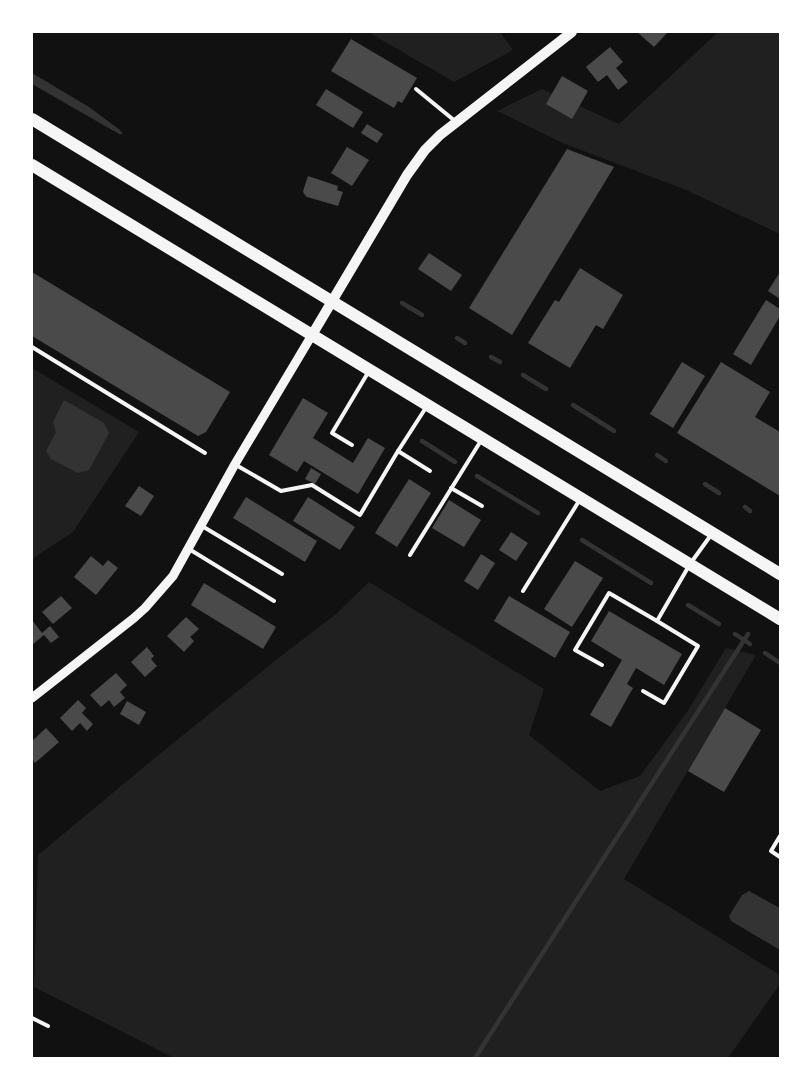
<svg xmlns="http://www.w3.org/2000/svg" width="812" height="1090" font-family="Roboto,sans-serif">
<rect width="100%" height="100%" fill="#111"/>
<!-- green -->
<g fill="#202020">
<polygon points="368,32 500,32 513,50 454,82"/>
<polygon points="716,32 780,32 780,234 684,189 565,144 497,111 542,89 619,124 717,33"/>
<polygon points="32,368 139,432 73,532 32,559"/>
<polygon points="369,582 544,689 529,735 600,791 640,776 687,712 726,648 756,655 624,879 780,975 780,984 728,1058 174,1058 34,987 38,855 151,761 276,660 336,614"/>
</g>
<!-- water -->
<g fill="#333">
<polygon points="32,73 89,107 120,130 123,134 119,134 32,84"/>
<polygon points="64,400 104,423 109,433 89,470 78,473 51,459 46,451 56,432 53,422"/>
<polygon points="749,891 780,908 780,950 731,921 729,916 742,895"/>
</g>
<g fill="none" stroke-linecap="round" stroke-linejoin="round">
<!-- stream -->
<g stroke="#333" stroke-width="4.5">
<polyline points="402,303 422,315"/>
<polyline points="457,338 465,343"/>
<polyline points="491,357 500,362"/>
<polyline points="523,375 546,389"/>
<polyline points="573,405 614,431"/>
<polyline points="422,441 455,462"/>
<polyline points="657,455 666,461"/>
<polyline points="477,476 538,513"/>
<polyline points="705,484 719,493"/>
<polyline points="745,507 750,511"/>
<polyline points="582,540 651,583"/>
<polyline points="688,605 719,624"/>
<polyline points="735,634 750,644"/>
<polyline points="765,653 780,663"/>
<polyline points="475,1058 748,634"/>
</g>
</g>
<!-- building -->
<g fill="#4a4a4a">
<polygon points="637,32 668,32 654,47"/>
<polygon points="351,39 417,78 402,103 398,101 394,108 331,71"/>
<polygon points="610,47 623,62 616,68 628,82 618,90 607,75 598,82 586,67"/>
<polygon points="562,76 588,91 572,119 546,104"/>
<polygon points="326,89 363,112 353,128 316,105"/>
<polygon points="367,124 383,134 377,143 361,133"/>
<polygon points="347,147 369,160 352,186 331,173"/>
<polygon points="567,149 614,167 512,335 469,308"/>
<polygon points="308,176 338,186 337,190 343,192 338,206 307,197 304,194 303,191"/>
<polygon points="429,253 462,275 451,291 418,269"/>
<polygon points="580,268 623,295 603,329 596,325 570,368 528,343 555,300 559,302"/>
<polygon points="32,272 230,392 206,432 198,436 32,336"/>
<polygon points="780,272 780,299 768,291"/>
<polygon points="766,300 780,309 780,316 751,365 733,354"/>
<polygon points="682,362 705,376 673,428 650,414"/>
<polygon points="721,362 770,392 755,417 780,432 780,496 677,433"/>
<polygon points="303,398 328,413 313,438 353,463 368,438 385,448 358,494 304,461 297,472 269,455"/>
<polygon points="311,468 321,474 315,484 305,479"/>
<polygon points="409,479 431,493 397,547 375,533"/>
<polygon points="139,486 154,496 141,516 125,506"/>
<polygon points="246,497 317,541 305,562 233,518"/>
<polygon points="308,497 355,527 340,550 293,521"/>
<polygon points="449,500 481,520 464,547 432,528"/>
<polygon points="511,532 528,543 516,561 499,550"/>
<polygon points="481,554 495,563 478,590 464,581"/>
<polygon points="91,556 103,566 108,560 118,568 96,595 74,577"/>
<polygon points="575,561 603,578 572,627 544,609"/>
<polygon points="204,583 276,627 263,649 191,605"/>
<polygon points="61,596 72,608 53,624 42,612"/>
<polygon points="509,596 570,632 555,658 494,621"/>
<polygon points="609,611 682,654 664,685 636,668 627,684 633,688 611,727 590,715 622,660 591,641"/>
<polygon points="186,617 199,629 190,637 194,641 184,652 167,636"/>
<polygon points="32,620 42,633 50,626 59,637 51,643 44,635 32,645"/>
<polygon points="147,647 154,656 151,659 157,666 145,677 131,662"/>
<polygon points="116,673 127,685 120,692 125,698 114,707 109,700 101,707 90,695"/>
<polygon points="78,700 86,708 82,713 93,724 87,731 80,723 72,731 60,718"/>
<polygon points="127,701 146,712 139,725 120,714"/>
<polygon points="725,708 761,730 724,792 688,771"/>
<polygon points="46,728 59,742 35,763 32,759 32,741"/>
</g>
<g fill="none" stroke-linecap="round" stroke-linejoin="round">
<!-- service -->
<g stroke="#f5f5f5" stroke-width="4">
<polyline points="416,89 455,121"/>
<polyline points="32,347 205,453"/>
<polyline points="352,445 332,433 369,371"/>
<polyline points="398,451 430,471"/>
<polyline points="236,465 281,491 312,485 360,515 398,451 427,406"/>
<polyline points="451,488 482,506"/>
<polyline points="202,526 282,574"/>
<polyline points="189,549 274,601"/>
<polyline points="410,555 482,439"/>
<polyline points="523,591 579,501"/>
<polyline points="602,665 575,650 609,593 657,621 690,564 711,535"/>
<polyline points="643,691 664,703 698,646 657,621"/>
<polyline points="780,836 771,851 780,857"/>
<polyline points="32,1018 48,1026"/>
</g>
<!-- tertiary -->
<polyline stroke="#f5f5f5" stroke-width="9" points="32,698 134,618 145,608 173,576 235,464 312,335"/>
<!-- secondary -->
<polyline stroke="#f5f5f5" stroke-width="10" points="312,335 407,175 425,150 440,135 572,32"/>
<!-- trunk -->
<g stroke="#f5f5f5" stroke-width="12">
<polyline points="32,119 780,574"/>
<polyline points="32,165 780,619"/>
</g>
</g>
<!-- border -->
<rect width="812" height="1090" fill="none" stroke="#ffffff" stroke-width="66"/>
</svg>
